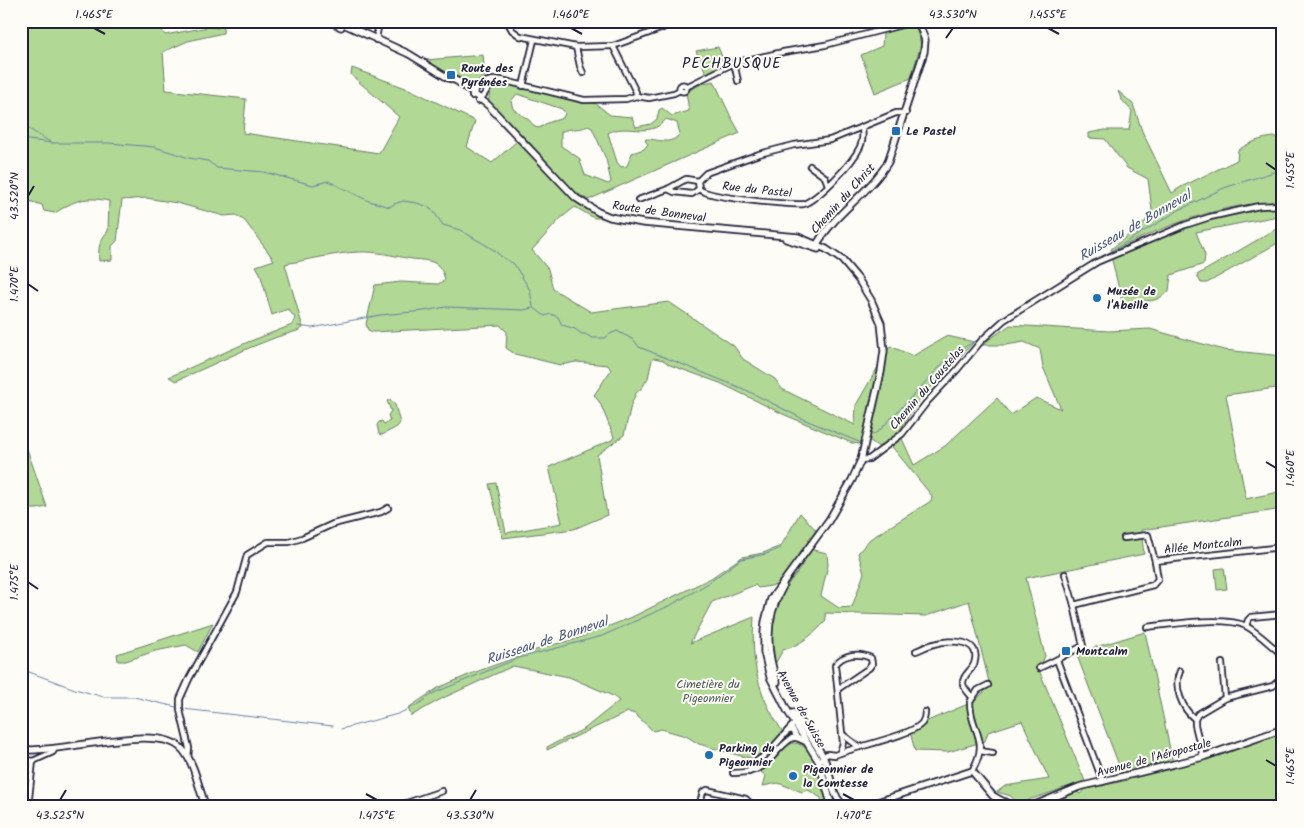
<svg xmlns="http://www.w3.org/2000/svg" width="1304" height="828" font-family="Kalam,sans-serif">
<rect width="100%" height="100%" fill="#fdfcf7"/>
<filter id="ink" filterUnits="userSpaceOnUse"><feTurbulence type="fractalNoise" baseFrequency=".02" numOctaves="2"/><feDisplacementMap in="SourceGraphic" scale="10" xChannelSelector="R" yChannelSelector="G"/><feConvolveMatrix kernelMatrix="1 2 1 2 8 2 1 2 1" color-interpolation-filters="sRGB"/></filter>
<g filter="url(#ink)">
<!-- green -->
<g fill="#b1d894" stroke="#6a7d68" fill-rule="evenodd">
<path d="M32,21H162V31L165,35L208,27L218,28L224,23L223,33L188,41L163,52L166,90L246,99L243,133L379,153L399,117L351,75L352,68L411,90L475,121L467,147L492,163L517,141L577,203L601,218H594L575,207L560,219L532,250L548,269L553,289L591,312L669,302L734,346L743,359L775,379L782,389L855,425L856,405L890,346L913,356L947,336L974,342L919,400L899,432L914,465L945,446L997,398L1011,415L1036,398L1061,409L1043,367L1040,349L1024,342L1006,345H981L1010,325L1109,331L1150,329L1224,350L1283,356V387L1226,395L1246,499L1283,491V509L1141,530L1144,554L1026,578L1045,656L1039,670L1085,781L1017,804L1011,796L997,792L1005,786L1049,779L1022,721L988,732L985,741L948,752L915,751L910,732L925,722L975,701L990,686L969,601L926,616L825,613L826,621C815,633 799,646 783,650L775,664L773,662C770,638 772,615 783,593C791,576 807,568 805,548L777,585L758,588L755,585L712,602L690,643L754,617C751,663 757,694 783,732L767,750L761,754L748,758L699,744L686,736L661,729L653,731L635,714L628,712L547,750V747L584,729L619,701L613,696L569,677L513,666L443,698L411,716L408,708L438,688L473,673L547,646L573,640L630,618L711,578L742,557L763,553L781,546L800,513L816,530L805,548L827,553L828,565L821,596L839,608L852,607L864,573L858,553L870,539L931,501L932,496L889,443L880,448L865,437L859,444L852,443L785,415L720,383L670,365L663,360L654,358L652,360L648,378L642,388L636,393L631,405L624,435L597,455L607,515L574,529L503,538L489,484L496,483L506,533L562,523L549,467L612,440L614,437L600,403L594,395L611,370L608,365L576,362L560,365L515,354L506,348L507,332L500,325L373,332L368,330L366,324L375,285L401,282L438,284L445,280C440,259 429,261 412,259C394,256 376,251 358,252C336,253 307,260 285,264L303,328L297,331L277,337L249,348L176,381L169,377L248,342L292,325L295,318L288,309L272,315L260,273L256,266L274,260L245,221L236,215L224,216L177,203L146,198L122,200L117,241L112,246V260L99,261C98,248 99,241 108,231L109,201C85,196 75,200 55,213L44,211L42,205L26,200H21V34Z"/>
<polygon points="915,25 921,44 911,78 875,93 861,55 882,46 883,33"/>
<polygon points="718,47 723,59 713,61 715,67 720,68 707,75 696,51"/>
<polygon points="483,55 485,76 470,89 426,60"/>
<path d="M714,81L730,115L740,133L588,200L574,191L528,141L489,104C488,94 491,84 502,82L578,102L595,103L610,115L632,117L636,127L651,124L657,119L659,110L662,108L672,116L689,111L686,92L703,83ZM517,94L562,109L565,113L563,118L547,123L539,128L535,127L529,120L513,109L511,101ZM666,119L677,123L680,134C670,146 659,139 646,139L645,141L648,144L644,149L632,153L627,166L621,167L617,162L608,133C626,122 650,140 666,119ZM588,126L592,128L606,159L611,182L608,184L585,175L579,158L561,146V132C569,127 578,131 588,126Z"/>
<path d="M1118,91L1133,104L1142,131L1172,193L1181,187L1237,160L1238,150C1252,141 1266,136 1283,137V202C1223,202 1165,226 1112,251L1111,249L1145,222L1152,210L1148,179L1127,168L1105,139L1089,138V133L1105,130H1129L1132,111L1121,99Z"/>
<path d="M1266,207H1283V215L1196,232L1205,255L1204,264L1171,275L1169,291C1157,301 1153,302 1138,300L1124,310L1111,256L1208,219L1235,211Z"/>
<polygon points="1283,225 1283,240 1207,283 1201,283 1197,275"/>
<polygon points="390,399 395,405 400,423 397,427 382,435 379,434 377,425 379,422 382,421 384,424 390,421 388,415 391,411 387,401"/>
<polygon points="27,449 47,507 37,509 21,509 21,502 23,502 21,496 21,452"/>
<polygon points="1224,568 1227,589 1217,590 1215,569"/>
<polygon points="213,623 198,652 186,645 155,651 126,661 118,661 117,654"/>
<polygon points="1145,632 1173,763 1122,773 1076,653"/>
<polygon points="1283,733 1283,807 1039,807 1076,791 1080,794 1086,789 1115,783 1204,760"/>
<path d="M793,743C817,743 824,788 828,807H823L821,798L808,790L802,792L778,783L763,786L766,776L761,772L788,745Z"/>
</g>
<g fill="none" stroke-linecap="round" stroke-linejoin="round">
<!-- stream -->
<g stroke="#6580a5" stroke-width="1">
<polyline points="21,124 50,142"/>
<polyline points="21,139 52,143 109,143 155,147 189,158 208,161 217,168 264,172 313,185 328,181 369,201 390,207 394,204 403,201 417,203 431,208 443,225 460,230 491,248 502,257 514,264 530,290 533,307 545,316 551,314 558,317 562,325 575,329 582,334 585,334 592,338 605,338 610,334 617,331 634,340 639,347 746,390 803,419 859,442"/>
<polyline points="1004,316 1179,210 1224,188 1283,169"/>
<polyline points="298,326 312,328 380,315 424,311 446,307 524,310 532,308"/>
<polyline points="873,435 880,430 953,353 976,341 1000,319"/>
<polyline points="21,669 75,689 104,697 134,697 176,707"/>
<polyline points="183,709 333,726"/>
<polyline points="341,729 398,714 419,704 434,693 519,658 602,636 671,605 707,584 741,559 766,554 781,548"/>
</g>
<!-- street casing -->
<g stroke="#22223b" stroke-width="8">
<g id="street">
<polyline points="507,21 512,30 520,36 576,47 613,46 663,28 674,21"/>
<polyline points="376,40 379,21"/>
<polyline points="613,46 636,92 636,96"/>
<polyline points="576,47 580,66 583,73"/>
<polyline points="734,63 738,81"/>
<circle cx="683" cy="88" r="3.5"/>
<polyline points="523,86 534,40"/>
<polyline points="686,87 734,63 783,52 825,45 913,22 918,22"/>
<path d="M472,96C476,84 488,79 501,80L584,100L626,99L636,96L649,98L674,93L680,90"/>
<path d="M478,101C486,96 487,86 494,81"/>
<path d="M862,128C863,135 863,141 860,147C852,164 821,196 804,204C788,205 709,198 699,189L698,181L706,173L759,154L794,145L830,140L896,113H906"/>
<polyline points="810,166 825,177 828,185"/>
<polyline points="668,189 674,192 692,194 699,189"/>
<polyline points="638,200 668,189 686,179 698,181"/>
<polyline points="861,460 869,459 902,434 927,402 957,370 982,340 1004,320 1097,262 1185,225 1210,217 1259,206 1283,205"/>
<polyline points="1124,538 1148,535 1155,561"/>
<polyline points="1065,574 1074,605"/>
<polyline points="1246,626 1248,620 1251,617 1283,614"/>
<path d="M1147,627C1171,624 1226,616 1246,626C1259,633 1271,646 1283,655"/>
<path d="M916,651C922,649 928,645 934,644C950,639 983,639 974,664C971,671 962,676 963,684C964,689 969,693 972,697"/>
<polyline points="1057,660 1103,782"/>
<polyline points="1222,663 1225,698"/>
<path d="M1039,668C1055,661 1068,653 1083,646L1074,605L1153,585L1158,579L1155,561L1283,547"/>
<path d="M1180,671C1173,686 1182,709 1195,719"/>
<path d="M838,689L869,668L872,664L871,658C859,652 843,654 835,665L843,743L840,752"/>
<polyline points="788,731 793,730 797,738"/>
<polyline points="842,734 859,747"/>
<polyline points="980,751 993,753"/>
<polyline points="188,757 189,748 180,710 180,699 189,679 237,592 247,555 268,542 289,542 302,538 333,524 381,512 388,508"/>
<polyline points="1203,757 1195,725 1195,719 1198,714 1225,698 1273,686 1283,677"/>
<path d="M821,759L827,754L835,755C853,747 911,736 922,723C924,720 925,716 925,712"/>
<polyline points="21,761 27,760 33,761 53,752 55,748"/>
<path d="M972,771C991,738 970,732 970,702L978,690L988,685"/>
<polyline points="749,772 751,765 768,753 792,726 797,723"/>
<path d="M733,773C772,773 766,756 792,738H797L806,742"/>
<polyline points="28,807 33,761"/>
<polyline points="395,807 442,791"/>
<polyline points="699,807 703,792 707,790 746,799 750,803 751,807"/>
</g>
</g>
<!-- secondary casing -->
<g stroke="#22223b" stroke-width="9">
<g id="secondary">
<polyline points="329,21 341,27"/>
<polyline points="337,21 409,54 448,78"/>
<polyline points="447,77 457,81 488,105 576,198 598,212 610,217 643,223 798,237 826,249 842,260 858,279 871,300 881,323 884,351 881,372 861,460 852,480 829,520 771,599 765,622 764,633 764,652 770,677 787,710 819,762 832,807"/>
<polyline points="786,239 818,249"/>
<path d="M816,246C834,213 869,194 888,162L924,52L925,40L918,21"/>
<path d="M777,682C765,649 765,617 783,586"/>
<path d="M793,713C804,728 817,743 825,761C831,775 831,793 842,804"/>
<path d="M21,749C57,756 159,720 183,750C196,766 198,788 206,807"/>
<polyline points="833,807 840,804 847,807"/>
<polyline points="862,807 972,771 993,796 1002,801"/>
<path d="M996,807C998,802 1003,800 1008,803L1010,807"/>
<polyline points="1030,807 1079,787 1203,757 1283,729"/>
</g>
</g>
<!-- street -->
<use href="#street" stroke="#fdfcf7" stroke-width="4.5"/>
<!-- secondary -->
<use href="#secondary" stroke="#fdfcf7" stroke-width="5.5"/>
</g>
</g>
<!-- ticks -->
<path fill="none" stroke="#22223b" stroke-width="2" d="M94,28L105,34M571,28L582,34M1048,28L1059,34M946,38L953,28M1266,163L1276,170M28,196L34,186M28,284L38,291M1266,462L1276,468M28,582L38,589M1266,760L1276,766M366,794L377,800M843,794L854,800M60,800L66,790M470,800L476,790"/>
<!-- markers -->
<g fill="#1f6fb2" stroke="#fdfcf7" stroke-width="2">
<rect x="446" y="70" width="10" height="10" rx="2.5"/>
<rect x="891" y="126" width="10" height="10" rx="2.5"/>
<circle cx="1097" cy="298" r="5"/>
<rect x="1061" y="646" width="10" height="10" rx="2.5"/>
<circle cx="709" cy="755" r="5"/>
<circle cx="793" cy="776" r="5"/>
</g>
<g text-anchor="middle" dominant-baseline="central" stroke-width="4" stroke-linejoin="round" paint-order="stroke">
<!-- poi labels -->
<g font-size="12" font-weight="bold" fill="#22223b" stroke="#fdfcf7" text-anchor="start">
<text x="461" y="68">Route des<tspan x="461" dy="14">Pyrénées</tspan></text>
<text x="906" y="131">Le Pastel</text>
<text x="1107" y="291">Musée de<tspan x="1107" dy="14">l'Abeille</tspan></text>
<text x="1076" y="651">Montcalm</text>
<text x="719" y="748">Parking du<tspan x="719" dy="14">Pigeonnier</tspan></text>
<text x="803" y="769">Pigeonnier de<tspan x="803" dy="14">la Comtesse</tspan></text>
</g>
<!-- street labels -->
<g font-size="12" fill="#22223b" stroke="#fdfcf7">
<text transform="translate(757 190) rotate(6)">Rue du Pastel</text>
<text transform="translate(843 199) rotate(-48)">Chemin du Christ</text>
<text transform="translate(659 212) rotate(8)">Route de Bonneval</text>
<text transform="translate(927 388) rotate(-49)">Chemin du Coustelas</text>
<text transform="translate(1203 546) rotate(-6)">Allée Montcalm</text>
<text transform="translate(801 709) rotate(61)">Avenue de Suisse</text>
<text transform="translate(1154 758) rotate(-15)">Avenue de l'Aéropostale</text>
</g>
<!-- park labels -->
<g font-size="12" fill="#4d5956" stroke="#fdfcf7">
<text x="708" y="684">Cimetière du<tspan x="708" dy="14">Pigeonnier</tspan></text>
</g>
<!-- water labels -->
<g font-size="14" font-style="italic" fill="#495979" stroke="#fdfcf7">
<text transform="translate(1135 226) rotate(-30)">Ruisseau de Bonneval</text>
<text transform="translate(547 641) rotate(-18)">Ruisseau de Bonneval</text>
</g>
<!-- quarter labels -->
<g font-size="15" letter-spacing="1" fill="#22223b" stroke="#fdfcf7">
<text x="732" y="64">PECHBUSQUE</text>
</g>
</g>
<!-- margin -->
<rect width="1304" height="828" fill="none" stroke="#fdfcf7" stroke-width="55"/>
<rect x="28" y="28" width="1248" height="772" fill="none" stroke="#22223b" stroke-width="2"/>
<g font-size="12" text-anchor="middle" fill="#22223b">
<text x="94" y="18">1.465°E</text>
<text x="571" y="18">1.460°E</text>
<text x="953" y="18">43.530°N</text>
<text x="1048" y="18">1.455°E</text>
<text transform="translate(1290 170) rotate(-90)" y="4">1.455°E</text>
<text transform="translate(14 196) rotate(-90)" y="4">43.520°N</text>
<text transform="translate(14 284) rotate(-90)" y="4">1.470°E</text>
<text transform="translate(1290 468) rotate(-90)" y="4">1.460°E</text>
<text transform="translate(14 582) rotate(-90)" y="4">1.475°E</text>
<text transform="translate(1290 766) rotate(-90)" y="4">1.465°E</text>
<text x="60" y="819">43.525°N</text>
<text x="377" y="819">1.475°E</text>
<text x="470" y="819">43.530°N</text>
<text x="854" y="819">1.470°E</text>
</g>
</svg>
